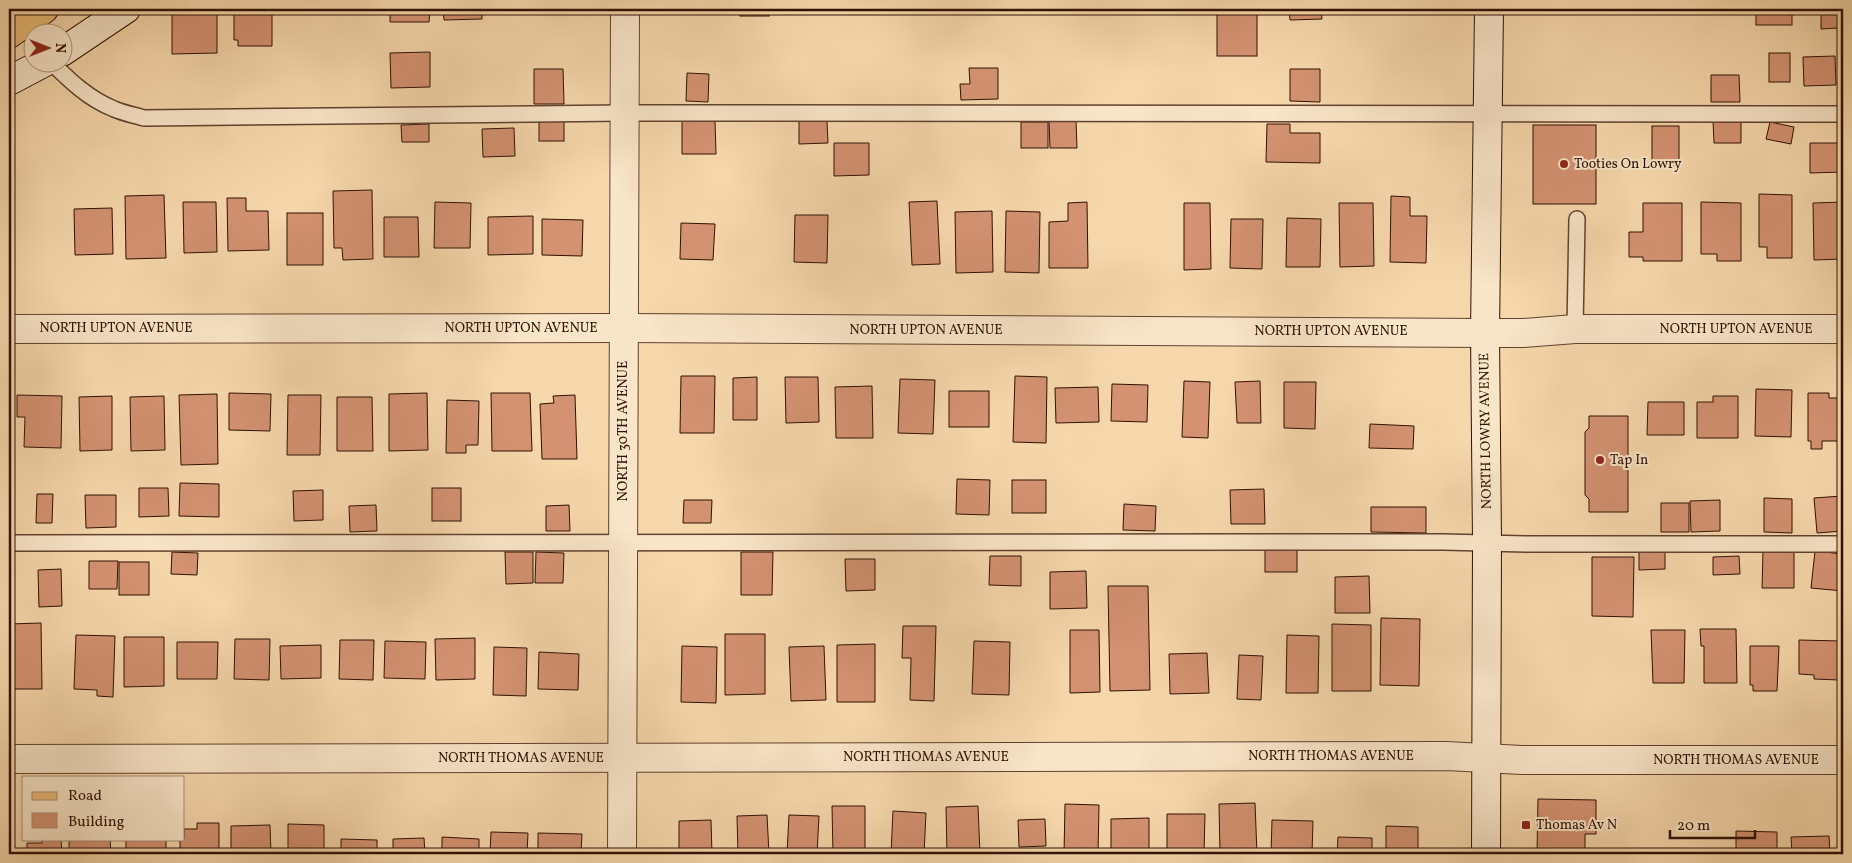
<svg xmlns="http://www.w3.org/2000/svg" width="1852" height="863" font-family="Vollkorn,serif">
<rect width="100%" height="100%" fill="#f6d7ab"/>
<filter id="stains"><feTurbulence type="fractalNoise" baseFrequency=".004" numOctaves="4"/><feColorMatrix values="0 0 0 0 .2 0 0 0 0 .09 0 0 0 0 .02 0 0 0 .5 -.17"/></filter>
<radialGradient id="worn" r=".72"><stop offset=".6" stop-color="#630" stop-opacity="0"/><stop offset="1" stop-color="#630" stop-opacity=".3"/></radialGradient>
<!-- building -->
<g fill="#d49272" stroke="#2f1105">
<polygon points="193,9 217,9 217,53 172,54 172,13 193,13"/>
<polygon points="234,9 272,9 272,46 238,46 238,40 234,40"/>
<polygon points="286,9 324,9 324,11 286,12"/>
<polygon points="390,9 430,9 429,22 390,22"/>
<polygon points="443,9 482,9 482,19 444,20"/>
<rect x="740" y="9" width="29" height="7"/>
<polygon points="967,9 997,9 997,12 967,11"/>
<rect x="1217" y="9" width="40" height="47"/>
<polygon points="1289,9 1321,9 1322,19 1290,20"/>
<rect x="1756" y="9" width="36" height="16"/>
<polygon points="1809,9 1838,9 1838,28 1821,29 1821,12 1809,12"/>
<polygon points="430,52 430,87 391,88 390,53"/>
<rect x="1769" y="53" width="21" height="29"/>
<polygon points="1835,56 1836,85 1804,86 1803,57"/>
<polygon points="969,68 998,68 998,99 961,100 960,84 970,84"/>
<polygon points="534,69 563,69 564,104 534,104"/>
<polygon points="1290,69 1320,69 1320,102 1290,101"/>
<polygon points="687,73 709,74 708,102 686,101"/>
<polygon points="1711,75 1739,75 1740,102 1711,102"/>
<polygon points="1076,120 1077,148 1050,148 1049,121"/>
<rect x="539" y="121" width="25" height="20"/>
<polygon points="682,121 715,121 716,154 682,154"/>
<polygon points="799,121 827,121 828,143 799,144"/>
<polygon points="1713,121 1741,121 1741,143 1714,143"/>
<rect x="1021" y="122" width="27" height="26"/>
<polygon points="1770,122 1794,127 1791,144 1766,139"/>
<polygon points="429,124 429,142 402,142 401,125"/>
<polygon points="1267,124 1290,124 1290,133 1320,133 1320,163 1266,162"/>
<rect x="1533" y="125" width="63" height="79"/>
<rect x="1652" y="126" width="27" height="39"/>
<polygon points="514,128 515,156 483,157 482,129"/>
<polygon points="834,143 869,143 869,175 834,176"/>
<polygon points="1810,143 1842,143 1843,172 1810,173"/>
<polygon points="372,190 373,259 343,260 342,248 334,248 333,191"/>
<polygon points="1759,194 1792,195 1792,258 1767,258 1767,247 1759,247"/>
<polygon points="164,195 166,258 126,259 125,196"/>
<polygon points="9,196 12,196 11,262 9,262"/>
<polygon points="1391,196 1410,197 1410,216 1427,216 1426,263 1390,262"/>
<polygon points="227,198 246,198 246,211 268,211 269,250 228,251"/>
<polygon points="937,201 940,264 912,265 909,202"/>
<polygon points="183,202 216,202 217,252 184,253"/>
<polygon points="435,202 471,203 470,248 434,248"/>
<polygon points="1087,202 1088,268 1049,268 1049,222 1068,221 1068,203"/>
<polygon points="1701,202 1741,203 1741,261 1717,261 1717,254 1701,254"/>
<polygon points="1843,202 1843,259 1814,260 1813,203"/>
<polygon points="1184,203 1210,203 1211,269 1184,270"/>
<polygon points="1339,203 1373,203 1374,266 1340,267"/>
<polygon points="1643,203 1682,203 1682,261 1643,261 1643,257 1629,257 1629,232 1643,232"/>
<polygon points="112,208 113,254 75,255 74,209"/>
<polygon points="992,211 993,272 956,273 955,212"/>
<polygon points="1006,211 1040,212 1039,273 1005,272"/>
<rect x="287" y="213" width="36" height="52"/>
<polygon points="795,215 828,215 827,263 794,262"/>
<polygon points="533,216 533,254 488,255 488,217"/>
<polygon points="384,217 418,217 419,257 384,257"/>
<polygon points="1287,218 1321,219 1320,267 1286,267"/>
<polygon points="542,219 583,220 582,256 542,255"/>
<polygon points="1231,219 1263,219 1262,269 1230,268"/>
<polygon points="681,223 715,224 713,260 680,259"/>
<polygon points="681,376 715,376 714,433 680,433"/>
<polygon points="1015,376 1047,377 1046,443 1013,442"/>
<polygon points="757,377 757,420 733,420 733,378"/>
<polygon points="785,377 818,377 819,422 786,423"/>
<polygon points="900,379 935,380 933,434 898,433"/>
<polygon points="1184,381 1210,382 1208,438 1182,437"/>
<polygon points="1260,381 1261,423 1237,423 1235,382"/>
<polygon points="1284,382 1316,382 1315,429 1284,428"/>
<polygon points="1112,384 1148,385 1147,422 1111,421"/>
<polygon points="872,386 873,438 836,438 835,387"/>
<polygon points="1098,387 1099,422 1056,423 1055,388"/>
<polygon points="1756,389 1792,390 1791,437 1755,436"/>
<rect x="949" y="391" width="40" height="36"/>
<polygon points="229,393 271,394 270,431 229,430"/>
<polygon points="427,393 428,450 389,451 389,394"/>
<polygon points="491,393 530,393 532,451 492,451"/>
<polygon points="1808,393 1829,393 1829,398 1843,398 1843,441 1822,441 1822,449 1811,449 1811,441 1808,441"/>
<polygon points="9,394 10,446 9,446"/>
<polygon points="217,394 218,464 181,465 179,395"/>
<polygon points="17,395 62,396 61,448 24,447 25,417 17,417"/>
<polygon points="288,395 321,395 320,455 287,455"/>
<polygon points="575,395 577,459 542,459 540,404 554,403 553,396"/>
<polygon points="112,396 112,450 80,451 79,397"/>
<polygon points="164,396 165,450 131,451 130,397"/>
<polygon points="1713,396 1738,396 1738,438 1697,438 1697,402 1713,402"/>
<polygon points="337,397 372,397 373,451 337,451"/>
<polygon points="447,400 479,401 478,445 466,445 466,453 446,453"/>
<polygon points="1648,402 1684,402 1684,435 1647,435"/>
<polygon points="1589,416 1628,416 1628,512 1589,512 1589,499 1585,495 1585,432 1589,428"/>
<polygon points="1370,424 1414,426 1413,449 1369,448"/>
<polygon points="957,479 990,480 989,515 956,514"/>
<rect x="1012" y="480" width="34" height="33"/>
<polygon points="180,483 219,484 219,517 179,516"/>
<polygon points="139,488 168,488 169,516 139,517"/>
<rect x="432" y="488" width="29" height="33"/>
<polygon points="1264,489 1265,524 1231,524 1230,490"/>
<polygon points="323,490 323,520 294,521 293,491"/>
<polygon points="37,494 53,494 52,523 36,523"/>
<polygon points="85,495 116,495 116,527 86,528"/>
<polygon points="1842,496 1843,531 1817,533 1814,498"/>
<polygon points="1764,498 1792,499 1792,533 1764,532"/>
<polygon points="684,500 712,500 711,523 683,523"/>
<polygon points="1720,500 1720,531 1691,532 1690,501"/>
<rect x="1661" y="503" width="28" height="29"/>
<polygon points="1124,504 1156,506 1155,531 1123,530"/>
<polygon points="376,505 377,531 350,532 349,506"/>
<polygon points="569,505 570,531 546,531 546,506"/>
<polygon points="1371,507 1426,507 1426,533 1371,532"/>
<rect x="1265" y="550" width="32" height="22"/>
<polygon points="1815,551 1843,554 1843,591 1811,588"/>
<polygon points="172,552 198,553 197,575 171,574"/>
<polygon points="505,552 533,552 533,583 506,584"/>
<polygon points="536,552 564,553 563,583 535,583"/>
<polygon points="741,552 773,552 772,595 741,595"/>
<polygon points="1639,552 1665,552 1665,569 1639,570"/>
<polygon points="1763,552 1794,552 1794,588 1762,588"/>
<polygon points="990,556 1021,556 1021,586 989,585"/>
<polygon points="1739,556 1740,574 1713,575 1713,557"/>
<polygon points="1592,557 1634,557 1633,617 1592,616"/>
<polygon points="845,559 875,559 875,590 846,591"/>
<polygon points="89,561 118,561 117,589 89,589"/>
<rect x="119" y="562" width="30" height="33"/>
<polygon points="61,569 62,606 39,607 38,570"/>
<polygon points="1086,571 1087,608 1050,609 1050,572"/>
<polygon points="1369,576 1370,613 1335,613 1335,577"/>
<polygon points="1108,586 1148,586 1150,690 1110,691"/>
<polygon points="1381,618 1420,619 1419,686 1380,685"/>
<polygon points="41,623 42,689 9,689 9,624"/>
<polygon points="1332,624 1371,625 1371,691 1332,691"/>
<polygon points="903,626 936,626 934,701 910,700 911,658 902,658"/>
<polygon points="1700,629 1736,629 1737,683 1704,683 1704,646 1701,646"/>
<polygon points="1070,630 1099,630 1100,692 1070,693"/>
<polygon points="1651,630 1685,630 1684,683 1653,683"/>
<polygon points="725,634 765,634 765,694 725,695"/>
<polygon points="76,635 115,636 113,697 97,696 97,690 74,689"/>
<polygon points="1287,635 1319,636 1318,693 1286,693"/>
<polygon points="124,637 164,637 164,686 124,687"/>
<polygon points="475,638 475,679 436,680 435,639"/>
<polygon points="235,639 270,639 269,680 234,679"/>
<polygon points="340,640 374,640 373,680 339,679"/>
<polygon points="1799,640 1840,641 1839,680 1814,679 1814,675 1799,674"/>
<polygon points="385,641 426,642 425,679 384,678"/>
<polygon points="974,641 1010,642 1009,695 972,694"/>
<polygon points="177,642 218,642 217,679 177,679"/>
<polygon points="875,644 875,702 837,702 837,645"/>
<polygon points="321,645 321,678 281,679 280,646"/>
<polygon points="682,646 717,647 716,703 681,702"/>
<polygon points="824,646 826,700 791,701 789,647"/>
<polygon points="1750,646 1779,646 1777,691 1753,691 1753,685 1750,685"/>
<polygon points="494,647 527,648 526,696 493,695"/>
<polygon points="539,652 579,654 578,690 538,689"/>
<polygon points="1207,653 1209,693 1170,694 1169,654"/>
<polygon points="1239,655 1263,656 1261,700 1237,699"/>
<polygon points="1538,799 1596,800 1596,834 1585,834 1585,854 1537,853"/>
<polygon points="1255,803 1257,854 1220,854 1219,804"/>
<polygon points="1065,804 1099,805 1098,854 1064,854"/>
<polygon points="832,806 865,806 865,854 833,854"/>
<polygon points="978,806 980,854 947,854 946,807"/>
<polygon points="893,811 926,813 924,854 891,854"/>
<polygon points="1167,814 1205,814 1204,854 1167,854"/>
<polygon points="767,815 769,854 738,854 737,816"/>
<polygon points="789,815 819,816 817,854 787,854"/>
<polygon points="1149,818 1149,854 1111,854 1111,819"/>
<polygon points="1045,819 1046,846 1019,847 1018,820"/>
<polygon points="711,820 712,854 679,854 679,821"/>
<polygon points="1272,820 1313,821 1312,854 1271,854"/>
<polygon points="197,823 219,823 219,854 180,854 180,839 184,839 184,829 197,829"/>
<polygon points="288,824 324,825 324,854 288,854"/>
<polygon points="270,825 271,854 231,854 231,826"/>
<polygon points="1386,826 1418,827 1418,854 1386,854"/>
<polygon points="1736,831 1777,832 1777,854 1736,854"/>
<polygon points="491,832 528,833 527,854 490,854"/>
<polygon points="1843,832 1843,854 1839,854 1839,833"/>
<polygon points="538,833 582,834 581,854 538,854"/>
<polygon points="1829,836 1830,854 1792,854 1791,837"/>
<polygon points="442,837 479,839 479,854 442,854"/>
<polygon points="1338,837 1372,838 1372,854 1337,854"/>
<polygon points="424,838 425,854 393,854 393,839"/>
<polygon points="42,839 61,839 62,854 27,854 27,843 42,843"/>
<polygon points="69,839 110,839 111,854 69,854"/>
<rect x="126" y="839" width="40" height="15"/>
<polygon points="341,839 377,840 377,854 341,854"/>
</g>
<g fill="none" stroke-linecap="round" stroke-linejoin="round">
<!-- lane casing -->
<g stroke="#61422e" stroke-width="18">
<g id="lane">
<path d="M51,62C70,81 89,99 114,109C123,113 134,115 144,118L624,113L1843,114"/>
<polyline points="1575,329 1577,219"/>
<polyline points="9,543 1443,542 1527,544 1843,544"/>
</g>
</g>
<!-- street casing -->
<g stroke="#61422e" stroke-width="30">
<g id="street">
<polyline points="9,329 622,328 1485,333 1523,333 1575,329 1843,329"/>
<polyline points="9,759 1446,756 1522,760 1843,760"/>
<polyline points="622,854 625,9"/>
</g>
</g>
<!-- secondary casing -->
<g stroke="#2f1105" stroke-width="30">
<g id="secondary">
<polyline points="62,52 126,9"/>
<polyline points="9,81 45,62"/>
<polyline points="1486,854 1487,542 1485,333 1489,9"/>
</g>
</g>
<!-- primary casing -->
<g stroke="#2f1105" stroke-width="30">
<polyline id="primary" points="9,34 44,9"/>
</g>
<!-- lane -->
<use href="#lane" stroke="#f9e5c8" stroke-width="15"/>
<!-- street -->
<use href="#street" stroke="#f9e5c8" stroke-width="28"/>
<!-- secondary -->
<use href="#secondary" stroke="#f9e5c8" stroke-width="28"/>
<!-- primary -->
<use href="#primary" stroke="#ebbc76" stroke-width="28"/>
</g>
<!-- markers -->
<g fill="#8f2418" stroke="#f9e5c8" stroke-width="2">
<circle cx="1564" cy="164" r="5"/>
<circle cx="1600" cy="460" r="5"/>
<rect x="1521" y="820" width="10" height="10" rx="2.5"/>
</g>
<g text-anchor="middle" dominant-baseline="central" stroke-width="4" stroke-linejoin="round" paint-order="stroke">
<!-- poi labels -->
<g font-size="14" fill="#2f1105" stroke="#f9e5c8" text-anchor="start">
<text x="1574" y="164">Tooties On Lowry</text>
<text x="1610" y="460">Tap In</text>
<text x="1536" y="825">Thomas Av N</text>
</g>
<!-- street labels -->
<g font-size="14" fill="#2f1105" stroke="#f9e5c8">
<text x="116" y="328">NORTH UPTON AVENUE</text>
<text x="521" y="328">NORTH UPTON AVENUE</text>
<text x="1736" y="329">NORTH UPTON AVENUE</text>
<text x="926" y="330">NORTH UPTON AVENUE</text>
<text x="1331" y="331">NORTH UPTON AVENUE</text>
<text transform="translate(623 431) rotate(-90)">NORTH 30TH AVENUE</text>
<text transform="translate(1486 431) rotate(-91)">NORTH LOWRY AVENUE</text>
<text x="1331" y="756">NORTH THOMAS AVENUE</text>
<text x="926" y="757">NORTH THOMAS AVENUE</text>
<text x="521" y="758">NORTH THOMAS AVENUE</text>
<text x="1736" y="760">NORTH THOMAS AVENUE</text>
</g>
</g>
<!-- margin -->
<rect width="1852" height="863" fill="none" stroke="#f6d7ab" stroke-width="30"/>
<rect x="10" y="10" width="1832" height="843" fill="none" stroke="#2f1105" stroke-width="2.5"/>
<rect x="15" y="15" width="1822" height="833" fill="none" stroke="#2f1105"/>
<!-- legend -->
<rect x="22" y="776" width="162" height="65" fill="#f9e5c8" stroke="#a8907a"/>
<rect x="32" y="792" width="25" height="8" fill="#ebbc76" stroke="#a8907a"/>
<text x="68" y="800" font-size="15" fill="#2f1105">Road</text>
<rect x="32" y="813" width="25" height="15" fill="#d49272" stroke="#a8907a"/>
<text x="68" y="826" font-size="15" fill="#2f1105">Building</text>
<!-- north arrow -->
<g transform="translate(48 48) rotate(90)"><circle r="24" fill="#f9e5c8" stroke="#a8907a"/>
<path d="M0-4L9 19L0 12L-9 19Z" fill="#8f2418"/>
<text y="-8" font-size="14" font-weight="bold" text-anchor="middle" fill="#2f1105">N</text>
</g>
<!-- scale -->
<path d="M1670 830v8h85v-8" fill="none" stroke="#2f1105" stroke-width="2.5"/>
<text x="1677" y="830" font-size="15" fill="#2f1105" stroke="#f9e5c8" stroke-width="4" paint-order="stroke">20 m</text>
<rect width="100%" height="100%" filter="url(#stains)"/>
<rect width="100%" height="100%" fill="url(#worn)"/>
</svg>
